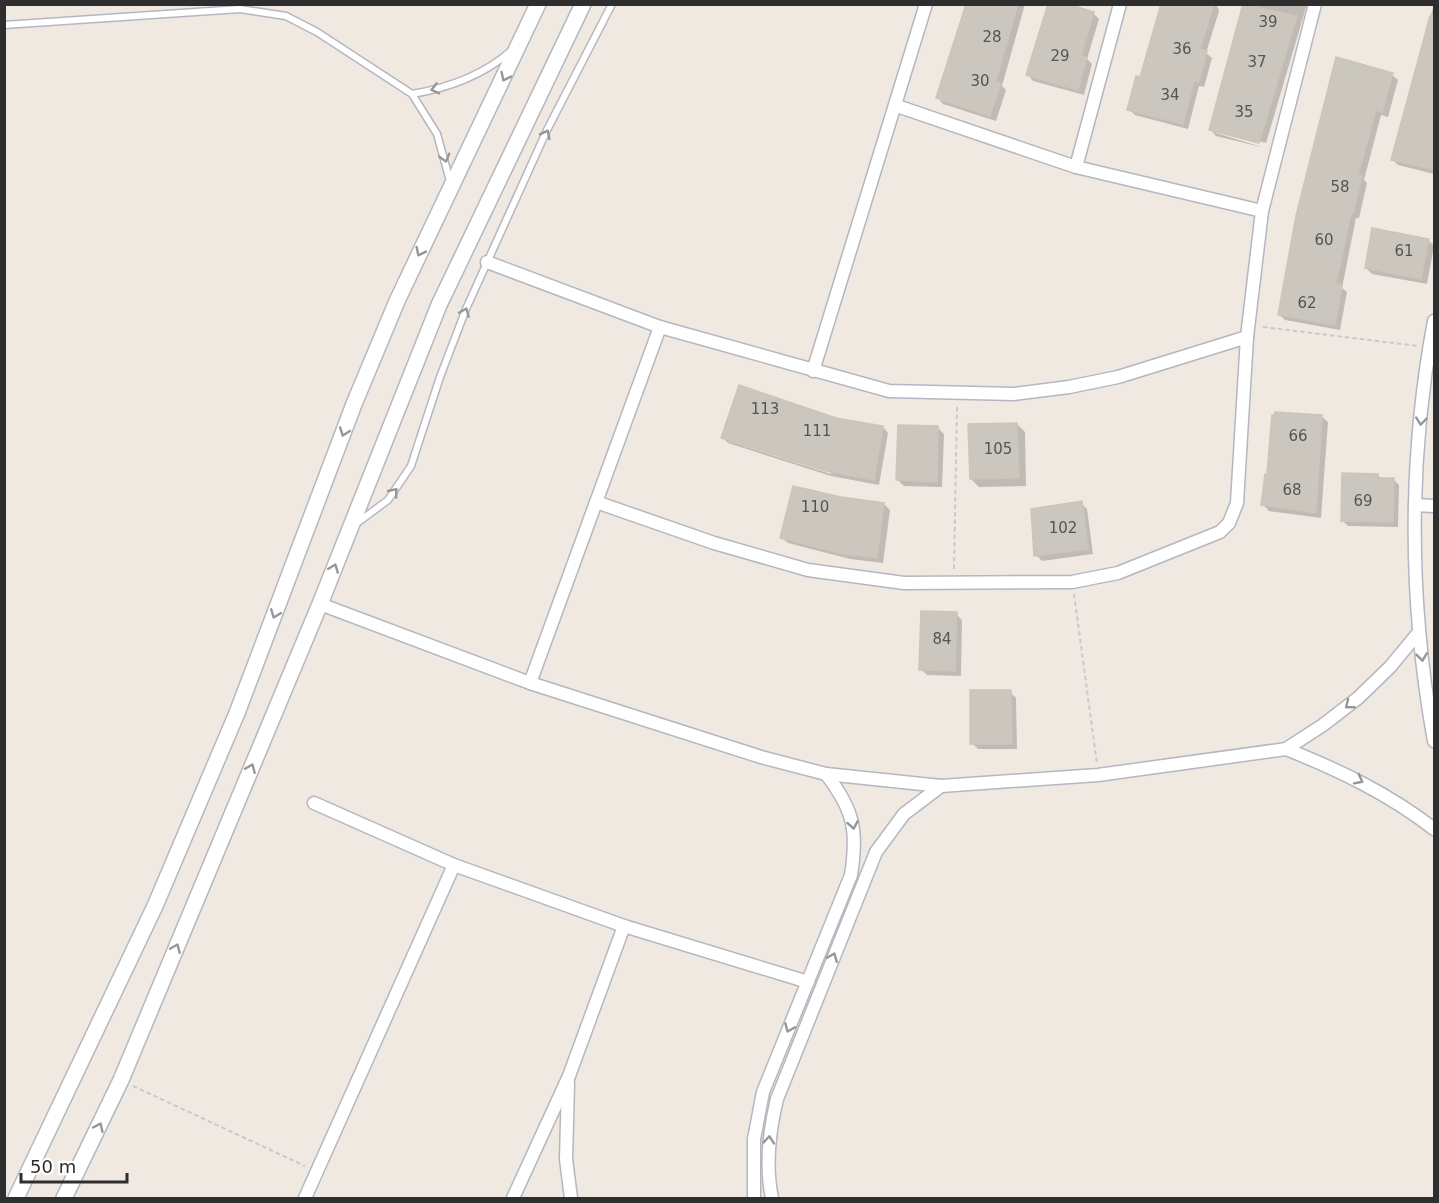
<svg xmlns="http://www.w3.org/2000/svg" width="1439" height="1203" font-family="'DejaVu Sans',sans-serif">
<rect width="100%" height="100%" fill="#efe9e1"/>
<!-- shadow -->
<g fill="#0003" fill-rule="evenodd">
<polygon points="967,4 1025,4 1002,86 1006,90 996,121 943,104 938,98"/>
<polygon points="1162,4 1216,4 1219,11 1206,53 1212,58 1204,87 1199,86 1188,129 1135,115 1129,109 1141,79"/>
<polygon points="1245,4 1307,4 1266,143 1216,130 1216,133 1265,148 1216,136 1211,130"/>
<polygon points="1434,4 1434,174 1398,165 1392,159"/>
<polygon points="1093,13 1099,19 1087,59 1092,64 1084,95 1033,81 1028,75"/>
<polygon points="1392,75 1398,80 1388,117 1381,115 1364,180 1367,183 1359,218 1356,218 1342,288 1347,292 1340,330 1285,320 1279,314"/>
<polygon points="1428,240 1434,246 1427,284 1372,274 1366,268"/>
<polygon points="1322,417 1328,422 1321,518 1269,511 1263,505 1269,476"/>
<path d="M836,419L883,427L888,433L879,485L831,476L728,443L722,437ZM728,438L832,471L831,474L728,441Z"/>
<polygon points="1017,424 1025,432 1026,486 979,487 971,479"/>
<polygon points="938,428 944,434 942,487 904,486 898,480"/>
<polygon points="1378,475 1382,479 1393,479 1399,485 1398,527 1348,526 1342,520"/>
<polygon points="840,499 884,504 890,510 883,563 850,559 788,543 782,538"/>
<polygon points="1081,503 1087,509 1093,554 1042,561 1036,555"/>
<polygon points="956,614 962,620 961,676 927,675 921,669"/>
<polygon points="1010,692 1016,698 1017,749 978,749 972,743"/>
</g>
<!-- building -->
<g fill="#cbc7bf" stroke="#cbc5ba" stroke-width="1.5">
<polygon points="966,4 1018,4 996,81 1001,83 990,116 936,98"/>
<polygon points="1048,4 1068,4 1094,12 1081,56 1087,57 1078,90 1026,75"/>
<polygon points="1161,4 1214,4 1200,49 1207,51 1199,82 1194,81 1183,124 1127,110 1136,76 1140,77"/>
<polygon points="1243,4 1297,16 1259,143 1209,130"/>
<polygon points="1430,16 1434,16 1434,170 1391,160"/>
<polygon points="1336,57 1393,73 1382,112 1376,110 1358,175 1362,176 1353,213 1351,213 1336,284 1342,285 1335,325 1278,315 1296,216"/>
<polygon points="1372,228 1429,239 1421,279 1365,268"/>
<polygon points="739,385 836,418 883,426 874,480 826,471 721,438"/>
<polygon points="1275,412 1322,415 1316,513 1261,505 1265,474 1267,474 1272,415 1274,415"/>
<polygon points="1017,423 1019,478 970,479 968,424"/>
<polygon points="898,425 938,426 937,482 896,480"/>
<polygon points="1342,473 1378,474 1378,478 1394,478 1393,522 1341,521"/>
<polygon points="793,486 841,497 884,503 877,558 843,554 780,538"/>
<polygon points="1082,501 1088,549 1034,556 1031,509"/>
<polygon points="921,611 957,612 955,671 919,670"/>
<polygon points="970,690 1011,690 1012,744 970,744"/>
</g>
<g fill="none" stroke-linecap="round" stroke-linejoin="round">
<!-- service casing -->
<g stroke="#b4b7c1" stroke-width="9">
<g id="service">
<polyline points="4,25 240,9 286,16 317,32 412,94 437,134 450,181"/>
<path d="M412,94C448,88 484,75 512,50"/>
<polyline points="357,523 388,500 411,466 440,377 466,309 547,130 612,4"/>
</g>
</g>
<!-- minor casing -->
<g stroke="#b4b7c1" stroke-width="15">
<g id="minor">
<polyline points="897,106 1076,167 1262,211"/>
<polyline points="1076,167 1120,4"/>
<polyline points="487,262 660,327 889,391 1014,394 1069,387 1118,377 1247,337"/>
<path d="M1434,321C1408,460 1409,603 1434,741"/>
<polyline points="813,371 926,4"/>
<polyline points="596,502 714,543 808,570 904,583 1072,582 1118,573 1220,532 1229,523 1237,503 1247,337 1262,211 1315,4"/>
<polyline points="1415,505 1434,506"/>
<polyline points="320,604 530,683 761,757 826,774 941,786 1098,775 1286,749 1323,725 1358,698 1390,667 1419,632"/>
<polyline points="530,683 660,327"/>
<path d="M1286,749C1339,770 1389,794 1434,829"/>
<polyline points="314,803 454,865 624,926 808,982"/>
<polyline points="568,1083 566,1159 571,1198"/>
<polyline points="305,1198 454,865"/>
<polyline points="513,1198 569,1076 624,926"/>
<path d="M754,1198V1139L763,1092L851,875C858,831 854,810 826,774"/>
<path d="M772,1198C765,1165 769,1132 777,1099L876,852L904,814L941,786"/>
</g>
</g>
<!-- tertiary casing -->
<g stroke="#b4b7c1" stroke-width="18">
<g id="tertiary">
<polyline points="16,1198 155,906 237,713 354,404 397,301 538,4"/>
<polyline points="64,1198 121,1080 320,604 439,305 583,4"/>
</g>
</g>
<!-- path -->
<g stroke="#c9c9c9" stroke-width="2" stroke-dasharray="4.5 3" stroke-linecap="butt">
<polyline points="1263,327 1418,346"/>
<polyline points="954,569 957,407"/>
<polyline points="1074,594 1097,764"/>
<polyline points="133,1086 305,1166"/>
</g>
<!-- service -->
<use href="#service" stroke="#fff" stroke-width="6"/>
<!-- minor -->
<use href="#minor" stroke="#fff" stroke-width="12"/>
<!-- tertiary -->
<use href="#tertiary" stroke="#fff" stroke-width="15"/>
</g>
<!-- one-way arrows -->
<defs><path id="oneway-chevron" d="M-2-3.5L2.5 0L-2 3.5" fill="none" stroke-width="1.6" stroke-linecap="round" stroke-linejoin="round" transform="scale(1.5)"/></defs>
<g stroke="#969696">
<use href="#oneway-chevron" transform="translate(505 77) rotate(116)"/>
<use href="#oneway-chevron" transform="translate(435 89) rotate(166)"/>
<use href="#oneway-chevron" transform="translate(546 134) rotate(-64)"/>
<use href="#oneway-chevron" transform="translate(445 158) rotate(74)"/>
<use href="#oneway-chevron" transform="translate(420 252) rotate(116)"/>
<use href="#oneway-chevron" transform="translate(465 312) rotate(-67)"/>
<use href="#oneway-chevron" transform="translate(1421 421) rotate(96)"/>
<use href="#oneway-chevron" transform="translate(344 432) rotate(110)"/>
<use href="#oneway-chevron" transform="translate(394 492) rotate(-51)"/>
<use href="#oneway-chevron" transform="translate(334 568) rotate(-69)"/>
<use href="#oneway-chevron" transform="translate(275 614) rotate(111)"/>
<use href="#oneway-chevron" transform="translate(1422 657) rotate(83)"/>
<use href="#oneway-chevron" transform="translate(1349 705) rotate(142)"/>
<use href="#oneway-chevron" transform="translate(251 768) rotate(-67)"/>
<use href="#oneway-chevron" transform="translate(1359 780) rotate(27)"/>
<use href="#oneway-chevron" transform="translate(853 825) rotate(80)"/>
<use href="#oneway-chevron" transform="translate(176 948) rotate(-67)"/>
<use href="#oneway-chevron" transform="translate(833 957) rotate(-68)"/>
<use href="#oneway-chevron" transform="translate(789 1028) rotate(113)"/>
<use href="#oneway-chevron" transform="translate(99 1127) rotate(-65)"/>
<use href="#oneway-chevron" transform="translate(769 1140) rotate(-85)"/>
</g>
<g text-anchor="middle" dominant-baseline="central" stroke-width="5" stroke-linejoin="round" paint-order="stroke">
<!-- number labels -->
<g font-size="15" fill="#555452">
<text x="1268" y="22">39</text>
<text x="992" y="37">28</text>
<text x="1182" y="49">36</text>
<text x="1060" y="56">29</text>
<text x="1257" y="62">37</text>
<text x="980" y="81">30</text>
<text x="1170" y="95">34</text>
<text x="1244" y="112">35</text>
<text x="1340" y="187">58</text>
<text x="1324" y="240">60</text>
<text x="1404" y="251">61</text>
<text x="1307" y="303">62</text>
<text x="765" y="409">113</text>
<text x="817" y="431">111</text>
<text x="1298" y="436">66</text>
<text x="998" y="449">105</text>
<text x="1292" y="490">68</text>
<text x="1363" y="501">69</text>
<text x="815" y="507">110</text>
<text x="1063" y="528">102</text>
<text x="942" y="639">84</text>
</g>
</g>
<!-- border -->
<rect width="1439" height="1203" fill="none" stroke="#2e2e2e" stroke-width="12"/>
<!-- scale -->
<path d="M21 1173v9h106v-9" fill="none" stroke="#2e2e2e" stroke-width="3"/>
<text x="30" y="1173" font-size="18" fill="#2e2e2e" stroke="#ffffff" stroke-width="4.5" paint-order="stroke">50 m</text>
</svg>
